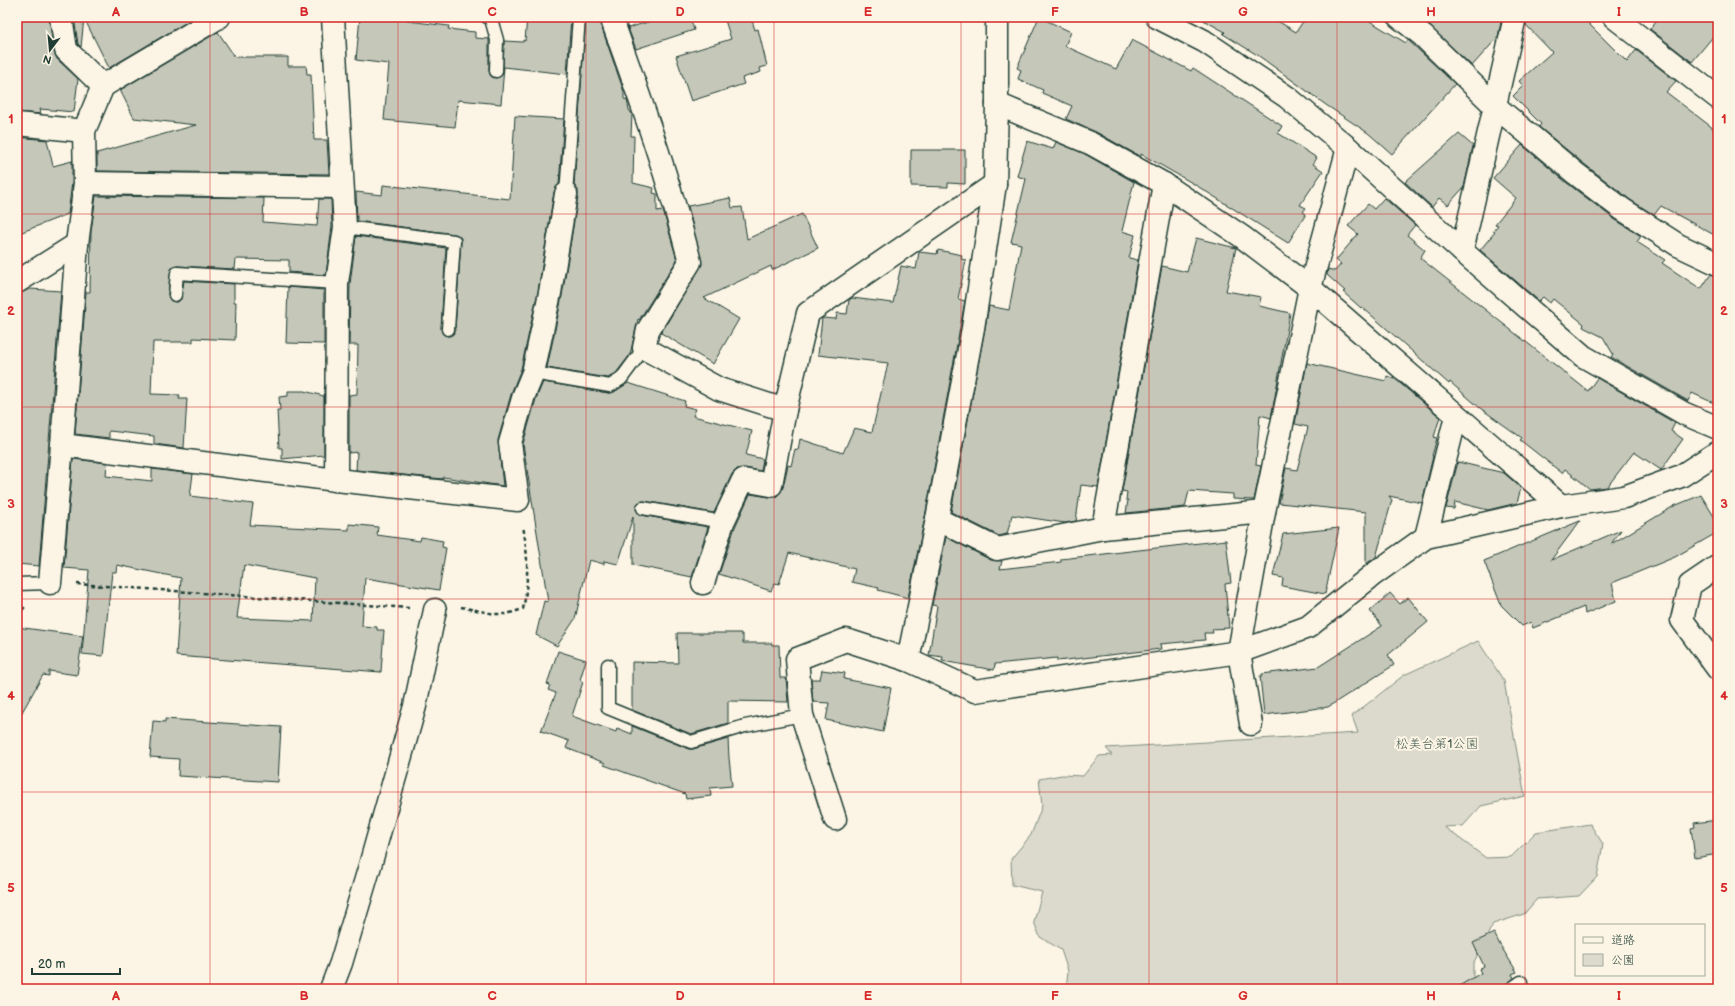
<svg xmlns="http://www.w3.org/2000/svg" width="1735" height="1006" font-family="'Balsamiq Sans','Klee One',sans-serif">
<rect width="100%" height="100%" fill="#fcf5e5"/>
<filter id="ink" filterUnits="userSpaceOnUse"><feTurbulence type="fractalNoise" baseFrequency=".025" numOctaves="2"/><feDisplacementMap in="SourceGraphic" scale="8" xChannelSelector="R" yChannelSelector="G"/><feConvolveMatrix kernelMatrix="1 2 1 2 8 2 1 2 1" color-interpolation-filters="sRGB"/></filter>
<g filter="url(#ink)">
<!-- green -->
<polygon fill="#dcdacc" stroke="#7e8c80" points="1478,641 1504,681 1525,796 1481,806 1463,826 1444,827 1486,858 1511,857 1536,832 1590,824 1603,844 1597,877 1579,896 1537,899 1524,914 1493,924 1473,964 1473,989 1066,989 1068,971 1061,950 1040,937 1034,922 1042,892 1012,885 1011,859 1031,835 1042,806 1039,779 1062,775 1083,776 1099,756 1112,755 1106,748 1358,733 1352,716 1404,675"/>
<!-- building -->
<g fill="#c5c7b9" stroke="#1f3d34" fill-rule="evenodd">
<polygon points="17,17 49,17 54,52 57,59 78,79 74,112 40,109 41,114 17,112"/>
<polygon points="74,17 195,17 109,68 84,18 81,47 78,44"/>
<polygon points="360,17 409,17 408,21 449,26 448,29 475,32 475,38 489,39 489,71 492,77 496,78 502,75 503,72 504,41 523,42 523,40 525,41 527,17 571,17 567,74 504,67 501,104 458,100 455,127 384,120 389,64 356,60"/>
<polygon points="586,17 598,17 624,92 624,99 627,100 629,110 632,114 631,136 634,136 633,183 654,188 653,193 657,194 657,211 663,210 677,260 639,320 638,319 630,355 616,373 608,378 547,368 562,296 578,196 578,190 574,185"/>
<polygon points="664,17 690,17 694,30 636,49 628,28"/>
<polygon points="724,17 751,17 755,30 758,29 767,66 760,68 761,72 742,78 744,84 691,101 676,56 731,39"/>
<polygon points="1039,17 1071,32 1065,46 1116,69 1132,40 1191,71 1193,68 1282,126 1278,133 1317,158 1313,164 1323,171 1300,205 1306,208 1303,212 1306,214 1288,243 1194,184 1141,154 1141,157 1096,132 1066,119 1072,106 1042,93 1043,90 1018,79 1021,70 1017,68"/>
<polygon points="1198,17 1271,17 1296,32 1306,17 1363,17 1406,43 1408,40 1455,84 1392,154 1368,133 1326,105 1259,56 1223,34 1225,32"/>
<polygon points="1429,17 1502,17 1498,37 1472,66 1425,22"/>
<polygon points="1527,17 1582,17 1627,62 1636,50 1676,81 1666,92 1718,132 1718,237 1661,206 1654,215 1629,199 1583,163 1539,127 1541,124 1513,96 1523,86 1519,81 1552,52 1526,25"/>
<polygon points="1659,17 1718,17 1718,26 1713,31 1716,33 1692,62 1650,29"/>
<polygon points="218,32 235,57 288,57 288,66 306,66 307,74 311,74 314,140 327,140 329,174 97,171 97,153 196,125 134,118 120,90"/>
<polygon points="515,116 564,119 559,184 554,192 538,291 521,369 512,391 498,440 503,486 443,477 443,479 356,470 357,452 349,453 349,395 357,394 358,345 349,345 350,284 356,236 446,248 441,328 444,335 448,336 454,333 455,330 461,242 461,238 455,234 357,221 356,192 382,195 383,185 510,199"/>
<polygon points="1459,134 1473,146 1464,187 1448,205 1439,198 1432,207 1405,182"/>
<polygon points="17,137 47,140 53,166 72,161 72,182 68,214 17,234"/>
<polygon points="1027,141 1053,149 1056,142 1085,154 1134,182 1122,231 1135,235 1129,258 1138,260 1098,487 1081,485 1076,521 1065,523 1012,515 1007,534 999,536 951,512 989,306 1009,310 1021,244 1011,242 1026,179 1017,176"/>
<polygon points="1522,145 1567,183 1614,219 1641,236 1637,242 1665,260 1662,263 1701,289 1711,274 1718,276 1718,405 1692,393 1688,401 1611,357 1613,354 1603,337 1583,327 1584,324 1553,299 1550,303 1543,297 1539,301 1480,250 1495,232 1493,231 1498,225 1495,224 1516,198 1493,178"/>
<polygon points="911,150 965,150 965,184 948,183 948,187 911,186"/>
<polygon points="96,196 264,198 263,222 317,226 319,199 331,199 332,226 326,275 289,272 289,260 236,259 235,269 177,266 171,269 168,294 171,301 178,302 181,299 184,281 234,284 234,302 236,302 235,340 193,338 193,342 153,342 151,394 180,395 179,399 187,399 184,448 154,444 154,436 109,431 109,438 75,434 86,292 90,292 91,231"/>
<polygon points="730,198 732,208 742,207 747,239 802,214 818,248 772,270 771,266 704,298 739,319 713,364 661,333 702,264 688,206"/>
<polygon points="1384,198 1415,225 1407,235 1425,250 1420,258 1588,391 1597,378 1675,423 1671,431 1683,439 1661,470 1634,452 1607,487 1590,489 1565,469 1562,473 1520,440 1522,438 1480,408 1450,382 1449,384 1362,307 1361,308 1343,292 1345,291 1327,275 1328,269 1335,271 1341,264 1336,260 1358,234 1348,226 1368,204 1374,209"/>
<polygon points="1196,238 1236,248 1226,291 1261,297 1259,306 1290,313 1271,418 1260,415 1256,465 1261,466 1254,500 1233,499 1233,494 1189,491 1185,507 1126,513 1128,500 1126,500 1127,492 1122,491 1162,266 1187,272"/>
<polygon points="938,250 962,255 961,259 966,260 958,299 965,301 925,517 908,598 878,590 879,588 852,582 855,569 789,553 779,584 775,583 771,591 719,574 735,527 750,494 769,497 776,497 780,493 783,487 788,465 791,466 795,449 798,450 800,439 843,453 854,428 872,432 888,363 818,355 822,318 836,319 837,313 847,314 849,300 852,298 893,303 901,266 916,269 919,252 937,254"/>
<polygon points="288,287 324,290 324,344 286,343"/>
<polygon points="30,289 61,291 39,566 17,564 17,294"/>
<polygon points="1307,363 1386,381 1387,376 1395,379 1440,417 1434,437 1437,438 1432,456 1433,456 1422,503 1389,496 1392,500 1376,557 1366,564 1366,512 1279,503 1286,468 1297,470 1308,427 1295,424"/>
<polygon points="543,382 609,393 614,392 628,383 685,401 684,406 696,409 693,416 752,431 746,455 763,459 761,471 745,468 737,469 732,474 714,513 644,501 638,503 636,510 641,515 708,527 692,577 633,565 633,517 618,564 604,561 604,564 589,560 575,619 557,646 536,635 544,601 548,602 523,444 536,399"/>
<polygon points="288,391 304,391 324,396 324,455 282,459 282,448 279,448 277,410 280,410 279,397 288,396"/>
<path d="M73,459L107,463L106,476L152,481V469L193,474L190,496L253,504L250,525L349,530V524L378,527L377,535L420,541L421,537L443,541L442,547L446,548L439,590L365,578L362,626L377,627V630H384L381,672L176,656L181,578L117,565L116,572H112L103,656L82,654L89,570L64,568ZM244,565L315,578L313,621L237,618Z"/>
<polygon points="1458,462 1504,473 1521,488 1517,503 1488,510 1455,502 1454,509 1446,508"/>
<polygon points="1701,495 1718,523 1718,532 1675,557 1612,583 1616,601 1585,614 1584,607 1533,628 1531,622 1522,626 1501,605 1484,561 1580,521 1551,560 1621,530 1611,544 1674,506"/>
<polygon points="1339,528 1325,594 1282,586 1283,578 1273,576 1283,534"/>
<polygon points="946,537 991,560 1002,561 1000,569 1061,562 1061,559 1226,540 1231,583 1225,584 1229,628 1212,629 1213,633 1204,633 1205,640 1160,644 1161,649 1057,661 1057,658 995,664 994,670 942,661 943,657 929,655 937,606 932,605"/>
<polygon points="1390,593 1400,604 1408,597 1428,622 1388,655 1394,665 1328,707 1264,715 1260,676 1262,676 1262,674 1318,667 1382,626 1370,611"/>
<polygon points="17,627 83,636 77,675 49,671 49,676 43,675 17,721"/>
<polygon points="677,633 741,633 741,635 743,635 743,643 772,643 772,645 779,645 780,678 786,678 788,702 728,701 728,723 691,734 632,710 632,662 678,663"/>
<polygon points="558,651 586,660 580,680 583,682 572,716 616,732 617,728 632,734 632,726 689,749 693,749 728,739 729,758 732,786 710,788 711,796 686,799 685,794 604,765 605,763 566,748 569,741 541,731 556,693 548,690 550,685 547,684"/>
<polygon points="822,670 845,673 844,679 891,688 883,732 826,720 829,703 813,702 811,679 820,679"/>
<polygon points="165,719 281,727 278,782 178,776 179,759 150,757 153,721 165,722"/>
<polygon points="1718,820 1718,854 1695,858 1691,828 1695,827 1694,823"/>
<polygon points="1494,933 1500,945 1517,972 1512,974 1514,978 1501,989 1454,989 1481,973 1479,969 1484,966 1473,943"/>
</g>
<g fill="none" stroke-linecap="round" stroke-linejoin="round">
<!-- service casing -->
<g stroke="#1f3d34" stroke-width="15">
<g id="service">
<polyline points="487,17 491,19 497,40 496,71"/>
<polyline points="566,194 579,17"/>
<polyline points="345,227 454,241 448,329"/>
<polyline points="175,295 177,273 337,283"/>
<polyline points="533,373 610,386 621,379 644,348"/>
<polyline points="643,508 723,522"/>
<polyline points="17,584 50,583"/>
<polyline points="608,665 608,708 691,742 745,726 802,715"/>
<polyline points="1511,989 1521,982"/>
</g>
</g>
<!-- minor casing -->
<g stroke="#1f3d34" stroke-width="25">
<g id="minor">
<polyline points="61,17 66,50 103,86 84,131 85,183 77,244 62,445 336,480 518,500 510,443 524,395 533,373 550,293 566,194"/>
<polyline points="333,17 345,227 337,283 336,480"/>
<path d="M611,17C640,98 669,179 690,262L648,330L644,348L719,389L785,410"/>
<polyline points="1157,17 1204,41 1287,97 1348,148 1462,251 1583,356 1685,414 1718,428"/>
<polyline points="1399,17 1423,36 1495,106 1575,173 1622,209 1678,245 1718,264"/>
<polyline points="1614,17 1718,98"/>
<polyline points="103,86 219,17"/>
<polyline points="997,104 1090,143 1164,184 1241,236 1310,288 1561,506"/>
<polyline points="17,124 84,131"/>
<polyline points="85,183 342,187"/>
<polyline points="1462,251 1515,17"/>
<polyline points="17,282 77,244"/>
<polyline points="937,519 997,549 1103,528 1264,512"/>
<polyline points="1103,528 1164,184"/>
<polyline points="1426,537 1456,416"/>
<polyline points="1718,566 1690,585 1682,620 1718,669"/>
<polyline points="50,583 62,445"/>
<polyline points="703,583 723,522 743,480 771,485 785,410 808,313 995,184"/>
<polyline points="908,660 937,519 973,328 995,184 997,104 997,17"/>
<polyline points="1251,724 1239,652 1264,512 1310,288 1348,148"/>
<polyline points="835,819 802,715 797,659 846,640 908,660 975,691 1239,652 1308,627 1374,574 1426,537 1561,506 1624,497 1681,476 1718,452"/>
<polyline points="331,989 341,963 369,869 415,706 435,610"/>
</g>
</g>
<!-- path -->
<g stroke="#1f3d34" stroke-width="2.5" stroke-dasharray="4 3" stroke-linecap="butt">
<polyline points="77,584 409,608"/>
<path d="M461,607L495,614H507L523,609C529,582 528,553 523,526"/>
<polyline points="17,615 26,606"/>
</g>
<!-- service -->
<use href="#service" stroke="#fcf5e5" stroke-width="12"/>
<!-- minor -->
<use href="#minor" stroke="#fcf5e5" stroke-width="22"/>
</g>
</g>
<!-- grid -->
<path fill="none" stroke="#d62828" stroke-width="1" stroke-opacity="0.55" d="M210,17V989M398,17V989M586,17V989M774,17V989M961,17V989M1149,17V989M1337,17V989M1525,17V989M17,214H1718M17,407H1718M17,599H1718M17,792H1718"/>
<g text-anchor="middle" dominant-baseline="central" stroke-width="4" stroke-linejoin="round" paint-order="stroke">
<!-- park labels -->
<g font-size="13" fill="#455c52" stroke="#fcf5e5">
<text x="1437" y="744">松美台第1公園</text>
</g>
</g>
<!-- margin -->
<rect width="1735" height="1006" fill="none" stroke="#fcf5e5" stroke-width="44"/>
<!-- legend -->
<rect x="1575" y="924" width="130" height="52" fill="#fcf5e5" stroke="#a4ab9e"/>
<rect x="1583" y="937" width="20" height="6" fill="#fcf5e5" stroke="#a4ab9e"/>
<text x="1611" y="944" font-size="12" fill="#1f3d34">道路</text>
<rect x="1583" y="954" width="20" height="12" fill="#dcdacc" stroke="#a4ab9e"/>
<text x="1611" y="964" font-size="12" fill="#1f3d34">公園</text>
<!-- north arrow -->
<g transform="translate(50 50) rotate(196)" stroke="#fcf5e5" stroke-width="3" paint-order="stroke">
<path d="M0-3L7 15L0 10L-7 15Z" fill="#1f3d34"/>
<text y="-6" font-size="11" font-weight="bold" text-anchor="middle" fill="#1f3d34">N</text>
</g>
<!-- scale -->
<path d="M32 968v6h88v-6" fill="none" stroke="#1f3d34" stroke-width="2"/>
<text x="38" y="968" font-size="12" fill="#1f3d34" stroke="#fcf5e5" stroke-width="3" paint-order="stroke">20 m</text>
<rect x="22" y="22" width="1691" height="962" fill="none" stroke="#d62828" stroke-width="1.5"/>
<g font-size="13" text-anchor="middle" font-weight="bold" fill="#d62828">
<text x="116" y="16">A</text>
<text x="304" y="16">B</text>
<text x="492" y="16">C</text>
<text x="680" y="16">D</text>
<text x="868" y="16">E</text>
<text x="1055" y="16">F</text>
<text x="1243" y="16">G</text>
<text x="1431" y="16">H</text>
<text x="1619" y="16">I</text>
<text x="11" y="123">1</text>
<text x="1724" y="123">1</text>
<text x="11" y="315">2</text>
<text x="1724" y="315">2</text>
<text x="11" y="508">3</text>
<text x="1724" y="508">3</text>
<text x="11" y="700">4</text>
<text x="1724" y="700">4</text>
<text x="11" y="892">5</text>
<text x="1724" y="892">5</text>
<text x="116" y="1000">A</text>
<text x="304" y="1000">B</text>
<text x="492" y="1000">C</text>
<text x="680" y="1000">D</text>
<text x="868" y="1000">E</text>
<text x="1055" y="1000">F</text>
<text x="1243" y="1000">G</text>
<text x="1431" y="1000">H</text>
<text x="1619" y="1000">I</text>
</g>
</svg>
